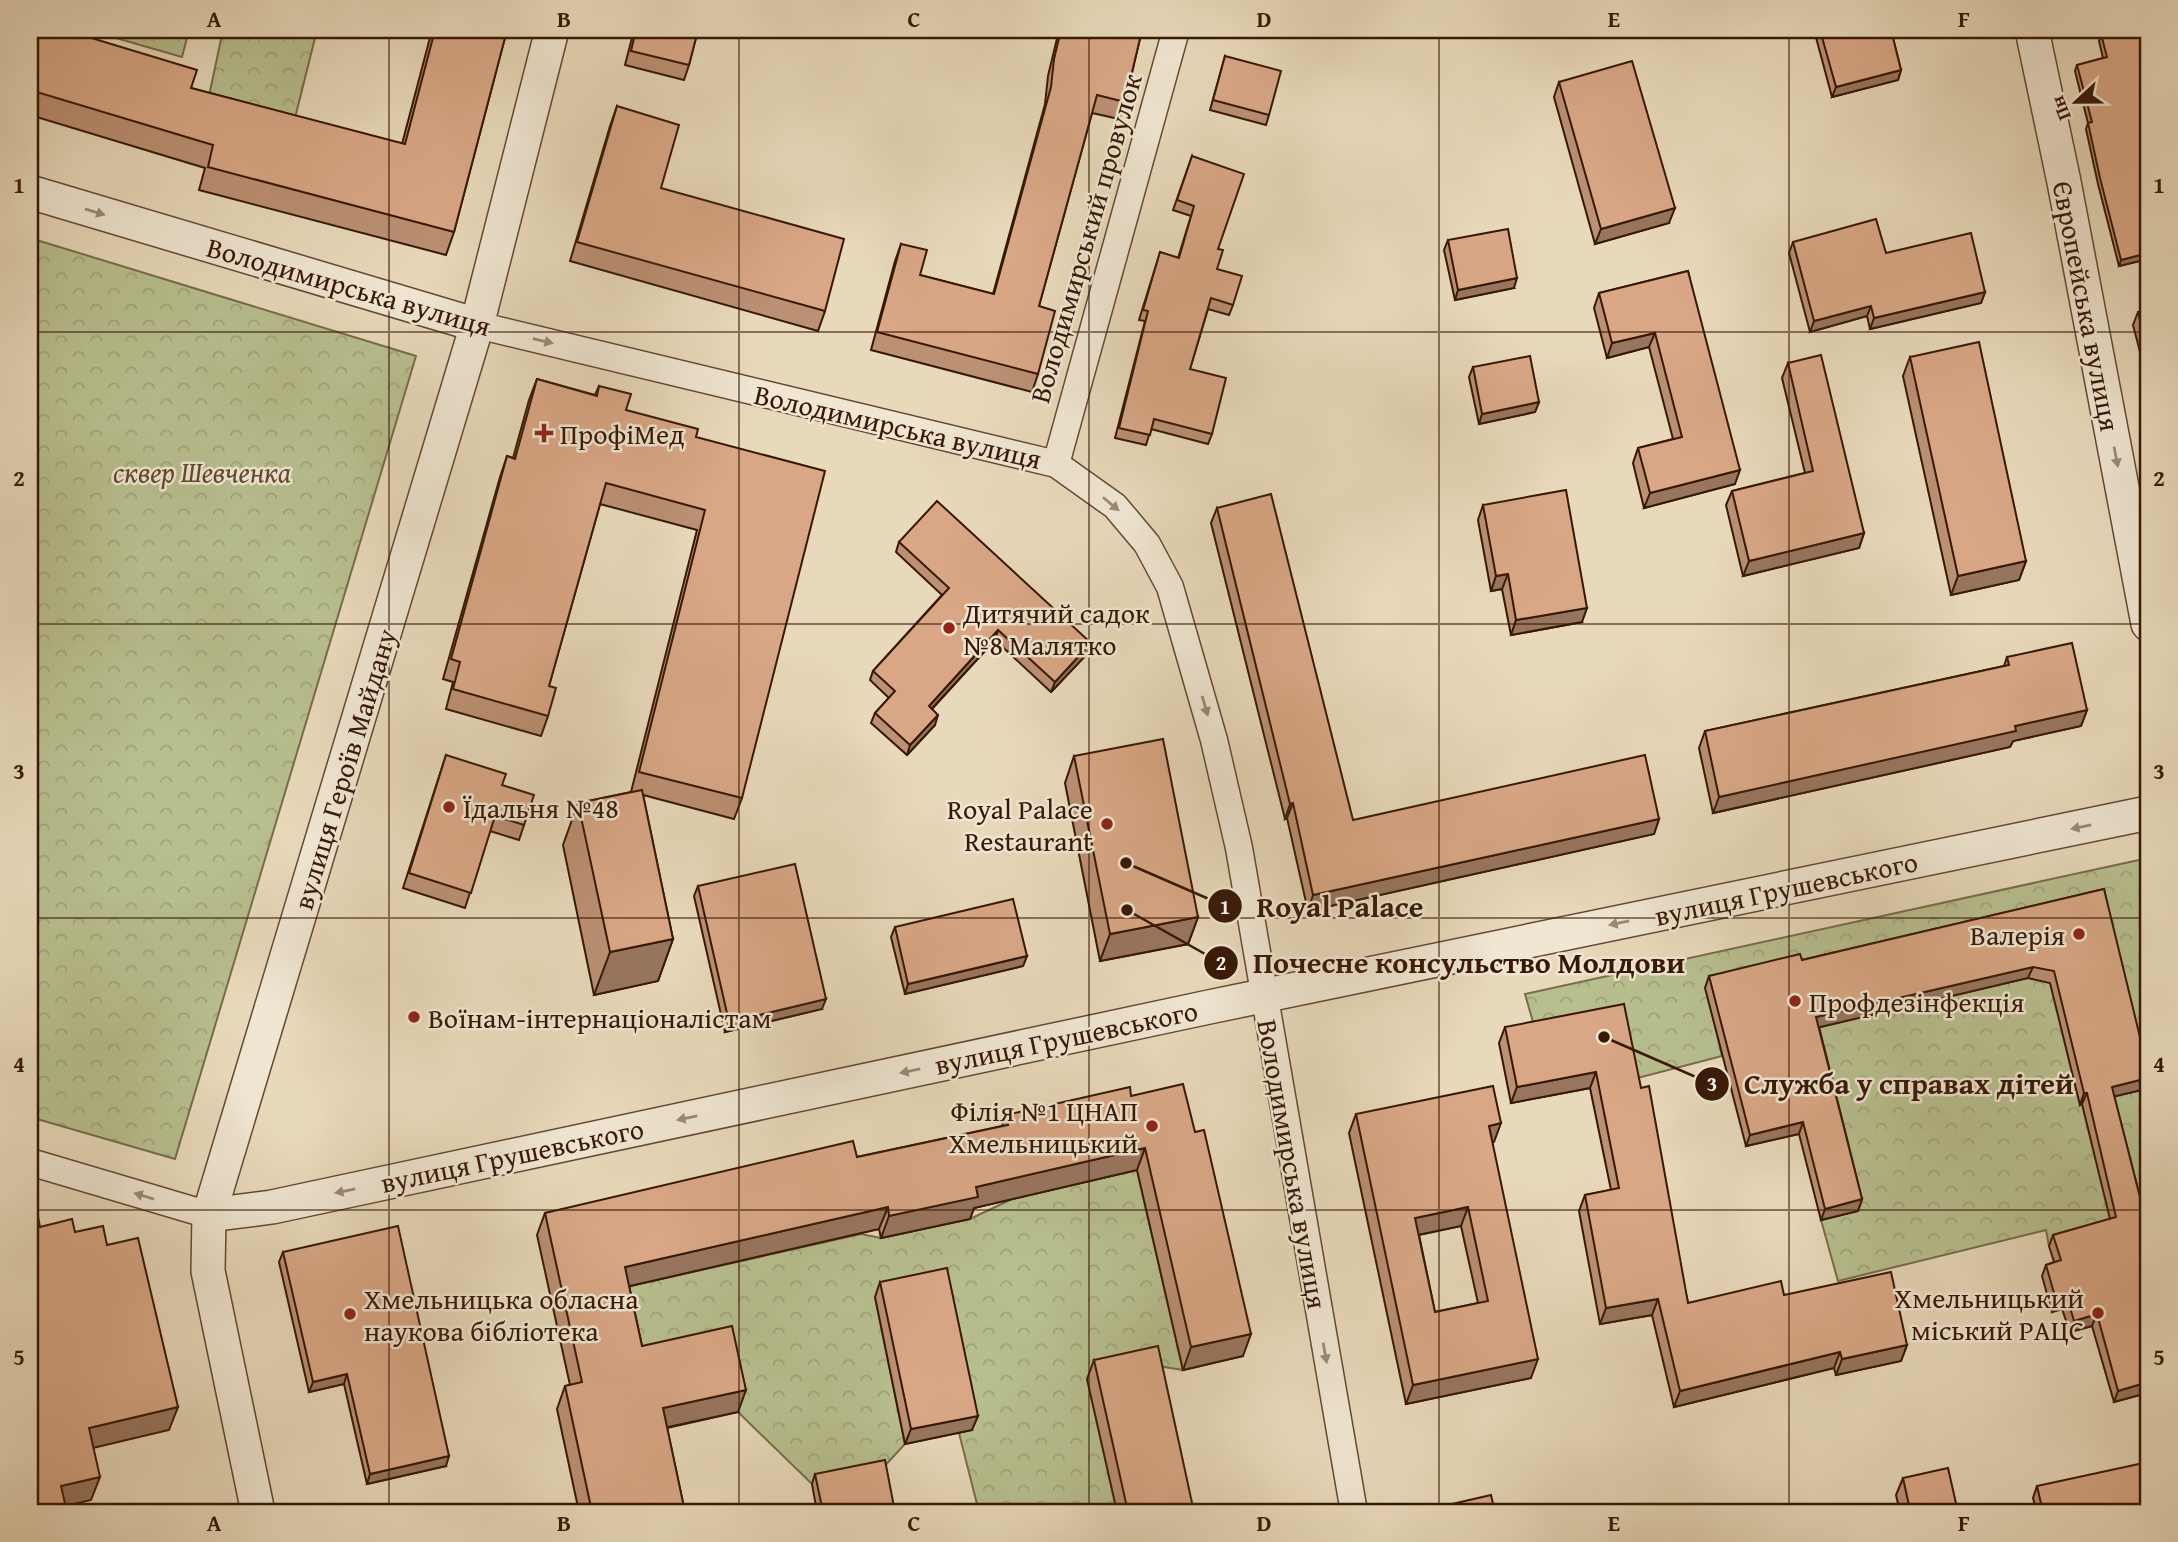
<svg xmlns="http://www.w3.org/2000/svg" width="2178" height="1542" font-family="'Gentium Book Plus',serif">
<defs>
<pattern id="forest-crowns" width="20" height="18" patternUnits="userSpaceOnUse" patternTransform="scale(1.75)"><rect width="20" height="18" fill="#b8bf8f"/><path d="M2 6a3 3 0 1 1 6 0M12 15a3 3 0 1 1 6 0" fill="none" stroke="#9fa37a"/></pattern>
</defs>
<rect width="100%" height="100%" fill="#e8d9ba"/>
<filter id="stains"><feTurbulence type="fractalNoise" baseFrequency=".00286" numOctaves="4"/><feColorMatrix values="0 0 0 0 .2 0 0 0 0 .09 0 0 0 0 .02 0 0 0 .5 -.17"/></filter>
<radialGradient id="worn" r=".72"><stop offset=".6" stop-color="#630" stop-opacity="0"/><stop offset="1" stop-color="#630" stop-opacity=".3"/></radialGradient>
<!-- forest -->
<g fill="url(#forest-crowns)" stroke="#786c4a" stroke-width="2">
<polygon points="88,30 189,30 182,57"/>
<polygon points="223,30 317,30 295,118 209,96"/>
<polygon points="30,238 416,356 175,1159 30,1117"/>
<polygon points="2148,858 2148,1218 2049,1246 2046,1230 1838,1281 1821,1220 1857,1211 1706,987 1722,1056 1630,1080 1537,1036 1525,994"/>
<polygon points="1137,1170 1183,1370 1151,1365 1117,1512 979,1512 959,1433 875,1297 905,1444 881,1470 812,1484 738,1412 724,1349 634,1368 617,1289 861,1234 881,1238 970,1219 1012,1199"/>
</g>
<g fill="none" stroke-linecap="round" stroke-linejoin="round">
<!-- minor casing -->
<g stroke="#634833" stroke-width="29">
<g id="minor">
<polyline points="477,325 1056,464 1115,506 1147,544 1170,587 1214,740 1239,848 1354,1512"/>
<polyline points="1056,464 1176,30"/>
<polyline points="30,1162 209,1215"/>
</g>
</g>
<!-- tertiary casing -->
<g stroke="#634833" stroke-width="36">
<g id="tertiary">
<polyline points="2032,30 2064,182 2148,624"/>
<polyline points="30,192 477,325"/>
<polyline points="209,1215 272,1207 1209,1007 2148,813"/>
<polyline points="258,1512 208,1271 209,1215 477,325 552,30"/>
</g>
</g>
<!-- minor -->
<use href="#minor" stroke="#f0e6d2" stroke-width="26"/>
<!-- tertiary -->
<use href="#tertiary" stroke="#f0e6d2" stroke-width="33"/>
</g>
<!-- wall -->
<g fill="#bb9073" stroke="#371806" stroke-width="2" fill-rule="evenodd">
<polygon points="30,30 191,88 402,144 432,30 507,30 454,232 446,255 199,190 205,168 30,115"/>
<polygon points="634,30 698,30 689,65 684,80 625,65"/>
<polygon points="1059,30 1142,30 1125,102 1119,119 1092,113 1039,306 1038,374 1032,392 871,350 895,261 901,244 920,275 993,294 1045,104 1048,76"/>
<polygon points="1320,30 1339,30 1337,35"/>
<polygon points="1814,30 1891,30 1901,70 1898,80 1832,97"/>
<polygon points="2101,34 2148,141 2148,259 2119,266 2098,184 2086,129 2088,123 2075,71 2077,65 2103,58 2099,41"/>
<polygon points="1225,56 1269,115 1266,125 1210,110"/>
<polygon points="1559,82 1669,223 1595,244 1554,97"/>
<polygon points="617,106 661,188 825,311 818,331 570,261 610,126"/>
<polygon points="1192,156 1218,249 1217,269 1233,305 1229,315 1208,309 1190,369 1212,434 1208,444 1151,429 1146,445 1115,438 1145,321 1139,320 1157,262 1160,252 1178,258 1191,216 1173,210"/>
<polygon points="1448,240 1514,288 1455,300 1444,250"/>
<polygon points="1793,242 1886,253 1985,292 1981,303 1870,329 1867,316 1810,332 1789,253"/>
<polygon points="1688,271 1735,484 1644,508 1633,463 1638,448 1673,439 1649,347 1607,358 1594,308 1599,293"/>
<polygon points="2148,310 2148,397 2143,376 2145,371 2133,325 2138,312"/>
<polygon points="1910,357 2026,561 2019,580 1951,595 1903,376"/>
<polygon points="1788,363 1864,533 1859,548 1743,576 1726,505 1732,491 1805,473 1782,378"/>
<polygon points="1473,367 1539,402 1535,412 1479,424 1469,377"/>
<polygon points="537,379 595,395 599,386 626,410 696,437 742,798 734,819 643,795 673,939 658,981 594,995 563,845 578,803 631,792 697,530 600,504 549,686 548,716 541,736 446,709 453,682 443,679 500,477 507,456 513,458 529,400"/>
<polygon points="2148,449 2148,482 2144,461"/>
<polygon points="1483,505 1582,622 1511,635 1502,589 1491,591 1478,520"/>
<polygon points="1217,508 1353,820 1659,819 1654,834 1308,911 1287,818 1285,819 1211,523"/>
<polygon points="899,542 1091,643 1088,653 1051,692 995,640 932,709 935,725 907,755 871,723 875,713 889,698 870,680 873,671 942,595 896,552"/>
<polygon points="2007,657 2087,710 2081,726 2013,741 2010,747 1713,813 1699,748 1705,731 2004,666"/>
<polygon points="446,755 502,785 524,825 519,840 490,831 465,908 403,888"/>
<polygon points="1074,756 1198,917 1188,944 1100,961 1065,783"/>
<polygon points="698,886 822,1009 725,1032 694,896"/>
<polygon points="2104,889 2146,1089 2114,1096 2143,1209 2148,1208 2148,1396 2147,1393 2114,1402 2092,1326 2070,1332 2062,1309 2052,1312 2042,1276 2046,1265 2054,1262 2049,1246 2053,1235 2110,1219 2082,1104 2080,1105 2050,983 2028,978 1819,1027 1862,1199 1858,1211 1821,1220 1799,1134 1746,1146 1705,988 1709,976 1802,960"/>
<polygon points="895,927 1027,956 1023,966 905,994 891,937"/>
<polygon points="1505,1027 1641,1088 1688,1303 1784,1295 1907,1345 1901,1361 1836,1375 1834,1368 1674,1407 1652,1315 1600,1324 1579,1211 1585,1195 1611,1190 1590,1088 1511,1103 1499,1043"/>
<polygon points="1131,1096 1243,1356 1183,1370 1137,1170 974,1208 970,1219 881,1238 879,1229 629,1286 642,1346 738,1412 667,1428 685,1512 579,1512 557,1409 565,1386 570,1385 537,1235 545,1213 857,1157 1002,1126 1006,1115"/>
<path d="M1356,1114L1494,1142H1492L1531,1378L1406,1404L1349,1133ZM1461,1226L1478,1303L1435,1312L1419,1235Z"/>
<polygon points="283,1252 446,1466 367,1484 344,1384 309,1392 279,1262"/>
<polygon points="880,1282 972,1430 905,1444 875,1297"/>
<polygon points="1094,1360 1194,1512 1117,1512 1087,1379"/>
<polygon points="815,1474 895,1512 817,1512 812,1484"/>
<polygon points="1903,1478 1958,1512 1900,1512 1896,1495"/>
<polygon points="2037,1486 2148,1512 2037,1512 2033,1498"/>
</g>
<!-- shaded-wall -->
<g fill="#98755e" stroke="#371806" stroke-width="2">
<polygon points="1901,70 1898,80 1832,97 1836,87"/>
<polygon points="1675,208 1669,223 1595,244 1601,229"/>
<polygon points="2148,253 2148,259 2119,266 2121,260"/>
<polygon points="1517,278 1514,288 1455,300 1458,290"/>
<polygon points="1985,292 1981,303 1870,329 1874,318"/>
<polygon points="1871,306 1867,316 1810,332 1814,321"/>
<polygon points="1655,333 1649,347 1607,358 1612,343"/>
<polygon points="1539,402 1535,412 1479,424 1482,414"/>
<polygon points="1740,470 1735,484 1644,508 1650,493"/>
<polygon points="1864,533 1859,548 1743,576 1749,561"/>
<polygon points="2026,561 2019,580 1951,595 1958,576"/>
<polygon points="1508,574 1502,589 1491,591 1496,576"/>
<polygon points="1587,608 1582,622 1511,635 1516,620"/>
<polygon points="998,630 995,640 925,716 929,706"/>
<polygon points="1091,643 1088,653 1051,692 1055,682"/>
<polygon points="2087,710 2081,726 2013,741 2010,747 1713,813 1719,797 2015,726"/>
<polygon points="938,715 935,725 907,755 910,745"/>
<polygon points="1293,803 1287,818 1285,819 1290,804"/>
<polygon points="1659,819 1654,834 1308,911 1313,895"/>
<polygon points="1198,917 1188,944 1100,961 1110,934"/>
<polygon points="673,939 658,981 594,995 610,952"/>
<polygon points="1027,956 1023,966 905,994 908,984"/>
<polygon points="2033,967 2028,978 1812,1029 1816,1017"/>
<polygon points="826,999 822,1009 725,1032 729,1022"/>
<polygon points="1596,1072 1590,1088 1511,1103 1517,1087"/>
<polygon points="2148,1078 2148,1083 2146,1089 2108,1098 2112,1087"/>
<polygon points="2084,1093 2087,1093 2082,1104 2080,1105"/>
<polygon points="1803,1122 1799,1134 1746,1146 1750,1135"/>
<polygon points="1501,1123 1494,1142 1482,1145 1489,1126"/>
<polygon points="1145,1148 1137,1170 974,1208 970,1219 881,1238 889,1216 976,1187"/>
<polygon points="1862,1199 1858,1211 1821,1220 1825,1209"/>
<polygon points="888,1207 879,1229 617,1289 625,1267"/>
<polygon points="1468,1207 1461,1226 1408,1237 1415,1218"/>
<polygon points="2067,1297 2062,1309 2052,1312 2056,1300"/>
<polygon points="1658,1299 1652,1315 1600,1324 1606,1308"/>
<polygon points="2097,1314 2092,1326 2070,1332 2074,1321"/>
<polygon points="1251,1334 1243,1356 1183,1370 1191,1347"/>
<polygon points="1907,1345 1901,1361 1836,1375 1842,1359"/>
<polygon points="1840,1352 1834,1368 1674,1407 1680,1391"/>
<polygon points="1538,1359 1531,1378 1406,1404 1413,1385"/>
<polygon points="347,1374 344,1384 309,1392 313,1382"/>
<polygon points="2148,1382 2147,1393 2114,1402 2118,1391"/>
<polygon points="746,1390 738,1412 654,1430 663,1408"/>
<polygon points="178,1407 169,1430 80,1451 89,1428"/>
<polygon points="978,1416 972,1430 905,1444 911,1429"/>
<polygon points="449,1456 446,1466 367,1484 370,1474"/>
<polygon points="100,1477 91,1500 53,1509 61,1486"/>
</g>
<!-- building -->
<g fill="#d9a786" stroke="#371806" stroke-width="2" fill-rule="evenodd">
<polygon points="30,30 65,30 197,70 191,88 405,144 435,30 507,30 454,232 208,167 213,145 30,90"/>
<polygon points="636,30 698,30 689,65 631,51"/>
<polygon points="1061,30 1142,30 1125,102 1097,95 1039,306 1055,311 1038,374 877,332 901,244 927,250 920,275 994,294 1051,87 1054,59"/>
<polygon points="1820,30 1891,30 1901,70 1836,87"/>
<polygon points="2120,30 2148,30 2148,134 2147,134 2148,141 2148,253 2121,260 2100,178 2088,123 2092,122 2077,65 2107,57 2101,34"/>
<polygon points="1225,56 1281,71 1269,115 1213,100"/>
<polygon points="1632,61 1675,208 1601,229 1559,82"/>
<polygon points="617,106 679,125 661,188 844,239 825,311 577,242"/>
<polygon points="1192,156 1244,174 1218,249 1223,250 1217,269 1242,276 1233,305 1211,298 1190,369 1226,378 1212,434 1154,419 1150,435 1119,428 1148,311 1143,310 1160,252 1179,258 1194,206 1177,200"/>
<polygon points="1876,219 1886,253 1971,233 1985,292 1874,318 1871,306 1814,321 1793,242"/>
<polygon points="1508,229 1517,278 1458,290 1448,240"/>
<polygon points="1688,271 1740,470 1650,493 1638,448 1682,437 1655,333 1612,343 1599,293"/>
<polygon points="2148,310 2148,354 2138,312"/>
<polygon points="1979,342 2026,561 1958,576 1910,357"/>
<polygon points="1821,355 1864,533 1749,561 1732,491 1813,471 1788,363"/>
<polygon points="1530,356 1539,402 1482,414 1473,367"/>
<polygon points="537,379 597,396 599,386 631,394 626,410 698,429 696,437 825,471 742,798 639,772 705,510 606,483 549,686 556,688 548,716 453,689 460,662 451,659 507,456 515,459"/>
<polygon points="1566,490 1587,608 1516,620 1508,574 1496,576 1483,505"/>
<polygon points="1271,494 1353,820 1645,755 1659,819 1313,895 1293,803 1290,804 1217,508"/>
<polygon points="937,501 1091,643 1055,682 998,630 929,706 938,715 910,745 875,713 895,691 873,671 949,588 899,542"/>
<polygon points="2072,643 2087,710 2015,726 2016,731 1719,797 1705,731 2009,665 2007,657"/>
<polygon points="1163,739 1198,917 1110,934 1074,756"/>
<polygon points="446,755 506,774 502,785 534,795 524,825 495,816 471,893 409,873"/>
<polygon points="642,790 673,939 610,952 578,803"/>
<polygon points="795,864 826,999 729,1022 698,886"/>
<polygon points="2104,889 2148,1070 2148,1078 2112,1087 2143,1209 2148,1208 2148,1382 2118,1391 2097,1314 2074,1321 2067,1297 2056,1300 2046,1265 2061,1260 2053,1235 2116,1217 2087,1093 2084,1093 2054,971 2033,967 1816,1017 1862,1199 1825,1209 1803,1122 1750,1135 1709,976 1800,954 1802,960"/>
<polygon points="1013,899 1027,956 908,984 895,927"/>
<polygon points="1624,1004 1641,1088 1649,1086 1688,1303 1781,1281 1784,1295 1891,1272 1907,1345 1842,1359 1840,1352 1680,1391 1658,1299 1606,1308 1585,1195 1619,1188 1596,1072 1517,1087 1505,1027"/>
<polygon points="1183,1084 1195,1132 1204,1130 1251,1334 1191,1347 1145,1148 976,1187 978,1197 889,1216 888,1207 625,1267 642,1346 732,1326 746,1390 663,1408 685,1512 592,1512 565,1386 582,1382 545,1213 853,1141 857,1157 1008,1125 1006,1115 1130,1087 1131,1096"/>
<path d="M1493,1086L1501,1123L1489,1126L1538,1359L1413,1385L1356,1114ZM1468,1207L1488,1301L1435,1312L1415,1218Z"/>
<polygon points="37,1212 40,1227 72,1219 75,1232 103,1226 107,1245 138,1238 178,1407 89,1428 100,1477 61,1486 67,1512 30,1512 30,1213"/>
<polygon points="398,1226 449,1456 370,1474 347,1374 313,1382 283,1252"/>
<polygon points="947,1268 978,1416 911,1429 880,1282"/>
<polygon points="1158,1346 1194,1512 1128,1512 1094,1360"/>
<polygon points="885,1460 895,1512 823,1512 815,1474"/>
<polygon points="2148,1462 2148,1512 2043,1512 2037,1486"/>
<polygon points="1948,1468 1958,1512 1902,1512 1910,1510 1903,1478"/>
<polygon points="1491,1495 1495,1512 1440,1512 1439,1507"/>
<polygon points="1765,1506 1766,1512 1735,1512"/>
</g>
<!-- one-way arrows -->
<defs><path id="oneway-solid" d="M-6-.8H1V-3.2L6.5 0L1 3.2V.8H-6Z" transform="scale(1.75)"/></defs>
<g fill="#9d8976">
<use href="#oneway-solid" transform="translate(95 212) rotate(17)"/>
<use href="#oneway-solid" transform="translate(543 341) rotate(13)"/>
<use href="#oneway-solid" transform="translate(2116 457) rotate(79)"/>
<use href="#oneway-solid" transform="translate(1111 504) rotate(40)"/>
<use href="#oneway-solid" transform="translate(1205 706) rotate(74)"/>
<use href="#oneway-solid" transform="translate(2081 827) rotate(168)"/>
<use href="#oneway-solid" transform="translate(1619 923) rotate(168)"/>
<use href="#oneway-solid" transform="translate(910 1071) rotate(168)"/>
<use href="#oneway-solid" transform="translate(687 1118) rotate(168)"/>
<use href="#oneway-solid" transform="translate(345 1191) rotate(168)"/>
<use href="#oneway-solid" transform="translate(144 1196) rotate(-163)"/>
<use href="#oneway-solid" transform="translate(1325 1353) rotate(80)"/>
</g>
<!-- grid -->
<path fill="none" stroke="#371806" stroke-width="2" stroke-opacity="0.55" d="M389,30V1512M739,30V1512M1089,30V1512M1439,30V1512M1789,30V1512M30,332H2148M30,624H2148M30,918H2148M30,1210H2148"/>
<!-- markers -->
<g fill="#8f2418" stroke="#f0e6d2" stroke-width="2.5">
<path d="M540.5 422.5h7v7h7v7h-7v7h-7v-7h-7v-7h7z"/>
<circle cx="949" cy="628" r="7"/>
<circle cx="449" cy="807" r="7"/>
<circle cx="1107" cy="824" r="7"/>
<circle cx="2079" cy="934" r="7"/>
<circle cx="1795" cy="1001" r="7"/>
<circle cx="414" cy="1017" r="7"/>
<circle cx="1152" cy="1126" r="7"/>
<circle cx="2098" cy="1313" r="7"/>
<circle cx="350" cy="1314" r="7"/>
</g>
<g text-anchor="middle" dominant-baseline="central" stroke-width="5" stroke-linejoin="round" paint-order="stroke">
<!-- street labels -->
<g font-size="28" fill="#371806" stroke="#f0e6d2">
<text transform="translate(1085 238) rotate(-74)">Володимирський провулок</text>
<text transform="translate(349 286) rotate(16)">Володимирська вулиця</text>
<text transform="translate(2087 306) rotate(79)">Європейська вулиця</text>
<text transform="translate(898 426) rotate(13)">Володимирська вулиця</text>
<text transform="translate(344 769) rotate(-73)">вулиця Героїв Майдану</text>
<text transform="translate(1786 888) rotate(-12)">вулиця Грушевського</text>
<text transform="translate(1066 1037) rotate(-12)">вулиця Грушевського</text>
<text transform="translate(512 1155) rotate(-12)">вулиця Грушевського</text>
<text transform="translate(1293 1164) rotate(80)">Володимирська вулиця</text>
</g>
<!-- poi labels -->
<g font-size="28" fill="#371806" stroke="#f0e6d2" text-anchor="start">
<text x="560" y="433">ПрофіМед</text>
<text x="963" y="612">Дитячий садок<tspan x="963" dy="32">№8 Малятко</tspan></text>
<text x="463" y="807">Їдальня №48</text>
<text x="1093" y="808" text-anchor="end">Royal Palace<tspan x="1093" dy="32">Restaurant</tspan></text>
<text x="2065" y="934" text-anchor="end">Валерія</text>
<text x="1809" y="1001">Профдезінфекція</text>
<text x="428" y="1017">Воїнам-інтернаціоналістам</text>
<text x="1138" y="1110" text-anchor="end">Філія №1 ЦНАП<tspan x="1138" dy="32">Хмельницький</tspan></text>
<text x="2084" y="1297" text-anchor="end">Хмельницький<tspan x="2084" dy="32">міський РАЦС</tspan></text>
<text x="364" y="1298">Хмельницька обласна<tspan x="364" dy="32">наукова бібліотека</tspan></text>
</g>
<!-- park labels -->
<g font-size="28" font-style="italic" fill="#5e4a2f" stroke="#f0e6d2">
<text x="202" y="471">сквер Шевченка</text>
</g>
</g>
<!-- callouts -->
<path fill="none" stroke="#371806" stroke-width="2.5" d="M1126 863L1225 906M1127 910L1221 963M1604 1037L1712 1084"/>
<g fill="#371806" stroke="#f0e6d2" stroke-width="2.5">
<circle cx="1126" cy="863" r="7"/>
<circle cx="1127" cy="910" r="7"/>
<circle cx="1604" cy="1037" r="7"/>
<circle cx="1225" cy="906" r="18"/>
<circle cx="1221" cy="963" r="18"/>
<circle cx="1712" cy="1084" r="18"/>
</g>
<g font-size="21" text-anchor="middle" font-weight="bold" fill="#fff">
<text x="1225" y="914">1</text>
<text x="1221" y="970">2</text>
<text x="1712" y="1091">3</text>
</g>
<g font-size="30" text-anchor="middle" font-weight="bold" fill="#371806" stroke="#f0e6d2" stroke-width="5" stroke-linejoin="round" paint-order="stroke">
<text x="1340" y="917">Royal Palace</text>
<text x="1469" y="973">Почесне консульство Молдови</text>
<text x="1909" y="1094">Служба у справах дітей</text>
</g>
<!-- margin -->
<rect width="2178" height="1542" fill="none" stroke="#e8d9ba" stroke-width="77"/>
<!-- north arrow -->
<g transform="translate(2076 102) rotate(248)" stroke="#f0e6d2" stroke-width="5" paint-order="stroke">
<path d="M0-5L12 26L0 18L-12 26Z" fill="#371806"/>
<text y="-10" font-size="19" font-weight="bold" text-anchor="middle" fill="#371806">Пн</text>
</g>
<rect x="38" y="38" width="2102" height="1466" fill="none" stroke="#371806" stroke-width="2.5"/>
<g font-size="23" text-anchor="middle" font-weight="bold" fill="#371806">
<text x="214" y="27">A</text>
<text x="564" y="27">B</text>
<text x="914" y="27">C</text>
<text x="1264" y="27">D</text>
<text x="1614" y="27">E</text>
<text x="1964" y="27">F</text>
<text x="19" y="193">1</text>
<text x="2159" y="193">1</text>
<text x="19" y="486">2</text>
<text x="2159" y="486">2</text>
<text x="19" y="779">3</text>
<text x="2159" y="779">3</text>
<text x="19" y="1072">4</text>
<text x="2159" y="1072">4</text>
<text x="19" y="1365">5</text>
<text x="2159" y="1365">5</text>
<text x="214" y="1531">A</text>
<text x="564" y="1531">B</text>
<text x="914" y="1531">C</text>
<text x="1264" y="1531">D</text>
<text x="1614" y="1531">E</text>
<text x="1964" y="1531">F</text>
</g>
<rect width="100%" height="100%" filter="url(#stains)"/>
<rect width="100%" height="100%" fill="url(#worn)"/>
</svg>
